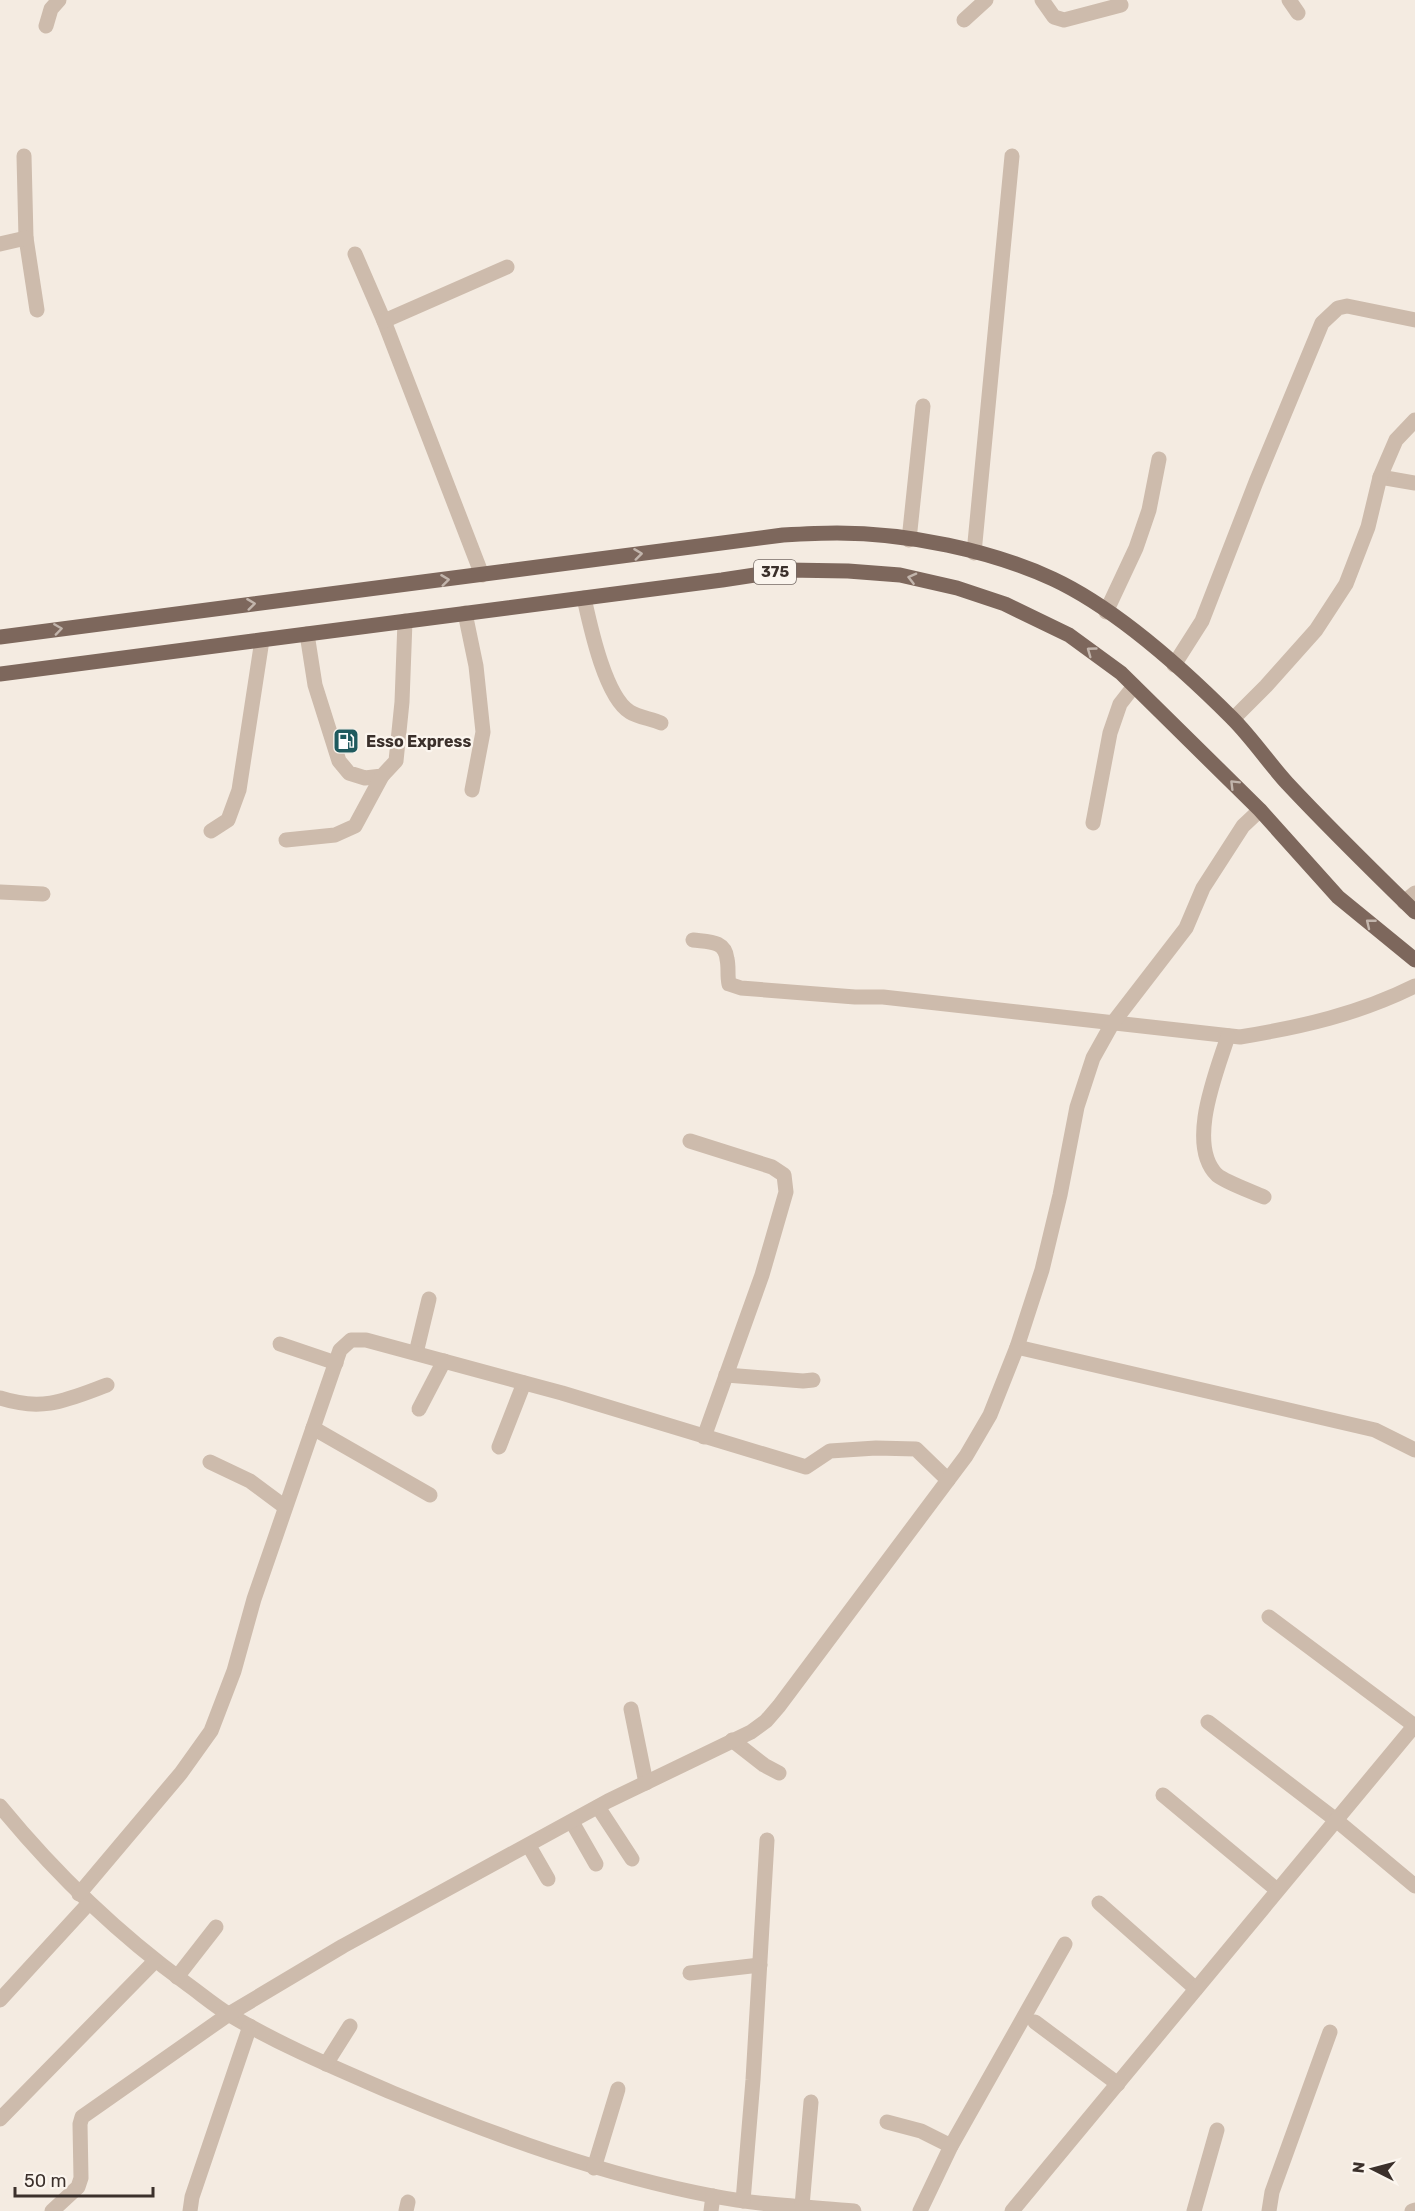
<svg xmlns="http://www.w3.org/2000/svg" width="1415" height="2211" font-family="Rubik,sans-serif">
<rect width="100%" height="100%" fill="#f4ebe1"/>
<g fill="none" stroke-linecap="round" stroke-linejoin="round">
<!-- minor -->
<g stroke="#cdbbac" stroke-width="15">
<polyline points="1042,0 1054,17 1064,20 1121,5"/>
<polyline points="1289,0 1298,13"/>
<polyline points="964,20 986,0"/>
<polyline points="46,26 51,9 59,0"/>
<polyline points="24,156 26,238 37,310"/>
<polyline points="0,244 26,238"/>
<polyline points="355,254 384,321 482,575"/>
<polyline points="384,321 507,267"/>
<polyline points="1380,477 1415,483"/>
<polyline points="909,540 923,406"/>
<polyline points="974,553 1012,156"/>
<path d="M584,598C590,625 605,697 630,712C638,717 652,719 661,723"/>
<polyline points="1106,612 1136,548 1149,510 1159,459"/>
<polyline points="465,613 476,666 483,732 472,790"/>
<polyline points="307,634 315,685 339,761 349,773 365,778 382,776 396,761 402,702 405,621"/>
<polyline points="1174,665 1202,621 1256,482 1322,323 1338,308 1347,306 1415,320"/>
<polyline points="1233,719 1266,686 1316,630 1346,584 1368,527 1380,477 1396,440 1415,420"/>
<polyline points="1093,823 1110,733 1120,704 1134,686"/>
<polyline points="211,831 228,820 239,790 262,640"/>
<polyline points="286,840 335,835 355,826 382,776"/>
<polyline points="0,892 43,894"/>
<polyline points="1404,902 1415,893"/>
<path d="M693,940C708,942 725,940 727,959C729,968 727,975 729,984L741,988L855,997H883L1240,1037C1301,1027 1359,1014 1415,986"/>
<path d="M1228,1036C1217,1071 1186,1144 1217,1175C1225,1182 1253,1192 1264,1197"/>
<polyline points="690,1141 772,1167 784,1175 786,1192 762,1275 704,1437"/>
<polyline points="280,1344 336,1363"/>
<polyline points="1017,1347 1375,1430 1415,1450"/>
<polyline points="416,1353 429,1299"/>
<polyline points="726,1375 803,1381 813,1380"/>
<path d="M0,1398C43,1412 67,1400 107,1385"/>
<polyline points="419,1409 444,1361"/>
<polyline points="313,1428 430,1495"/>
<polyline points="499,1447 524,1383"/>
<polyline points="210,1462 250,1481 285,1507"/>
<polyline points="1269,1617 1415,1726"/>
<polyline points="631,1709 646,1783"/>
<polyline points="1208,1722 1336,1820 1415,1886"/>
<polyline points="732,1740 764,1765 779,1773"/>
<polyline points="1163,1795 1277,1890"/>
<path d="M0,1806C55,1873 117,1933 187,1984C201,1994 215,2006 230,2015C282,2046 338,2069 393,2093C497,2136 603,2175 713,2196C759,2205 807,2207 854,2211"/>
<polyline points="598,1807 632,1859"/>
<polyline points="572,1822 596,1864"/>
<polyline points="529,1846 548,1879"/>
<polyline points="79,1894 181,1773 211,1731 234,1671 254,1599 340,1350 351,1340 366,1340 562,1393 806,1467 830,1451 876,1448 916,1449 948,1480"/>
<polyline points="1099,1903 1196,1989"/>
<polyline points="690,1973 760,1965"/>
<polyline points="177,1977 216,1927"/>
<polyline points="0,2000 89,1903"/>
<polyline points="1035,2022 1118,2084"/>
<polyline points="326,2064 350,2026"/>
<polyline points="0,2119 155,1961"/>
<polyline points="887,2122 921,2131 951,2146"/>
<polyline points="594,2168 618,2089"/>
<polyline points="743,2201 753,2080 767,1840"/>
<polyline points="802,2206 811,2102"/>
<polyline points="52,2211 78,2187 81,2178 80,2124 82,2117 229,2014 343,1946 608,1801 751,1732 766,1721 779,1706 966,1456 990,1415 1017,1347 1042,1270 1060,1195 1077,1107 1093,1058 1112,1024 1186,928 1203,888 1243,826 1260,810"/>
<polyline points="190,2211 192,2197 250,2026"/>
<polyline points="406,2211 408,2202"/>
<polyline points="711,2211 713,2196"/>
<polyline points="920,2211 951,2146 1065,1944"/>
<polyline points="1012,2211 1415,1725"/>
<polyline points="1194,2211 1217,2130"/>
<polyline points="1269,2211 1272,2192 1330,2032"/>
<polyline points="1412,2211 1415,2210"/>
</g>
<!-- major -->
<g stroke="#7d675c" stroke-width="15">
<path d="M0,637L783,535C801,534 819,533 837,533C907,533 990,550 1053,579C1115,608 1183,669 1232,718C1252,738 1268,762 1287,783C1329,828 1372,870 1415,912"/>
<polyline points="0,674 722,580 787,570 848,571 900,575 957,588 1005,604 1069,635 1121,673 1260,810 1338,897 1415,960"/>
</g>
</g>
<!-- one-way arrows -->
<defs><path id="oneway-chevron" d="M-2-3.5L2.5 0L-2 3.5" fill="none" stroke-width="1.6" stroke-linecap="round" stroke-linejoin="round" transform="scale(1.5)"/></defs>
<g stroke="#c2b5ac">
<use href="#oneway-chevron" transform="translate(638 554) rotate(-7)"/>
<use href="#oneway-chevron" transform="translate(912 578) rotate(-166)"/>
<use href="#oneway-chevron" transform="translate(445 580) rotate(-7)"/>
<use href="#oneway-chevron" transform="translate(251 604) rotate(-7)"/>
<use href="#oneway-chevron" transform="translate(58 629) rotate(-8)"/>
<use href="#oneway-chevron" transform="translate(1091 651) rotate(-144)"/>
<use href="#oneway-chevron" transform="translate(1234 784) rotate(-135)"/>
<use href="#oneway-chevron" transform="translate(1370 923) rotate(-141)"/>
</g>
<!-- icons -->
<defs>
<g id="fuel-square" transform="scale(1.35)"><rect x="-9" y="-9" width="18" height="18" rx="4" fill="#1f5a5e" stroke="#fbf5ee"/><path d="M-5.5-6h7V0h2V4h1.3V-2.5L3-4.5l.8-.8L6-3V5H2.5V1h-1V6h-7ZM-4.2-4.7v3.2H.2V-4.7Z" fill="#fff"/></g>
</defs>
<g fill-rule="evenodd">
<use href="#fuel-square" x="346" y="741"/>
</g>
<g text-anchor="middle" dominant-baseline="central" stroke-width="4.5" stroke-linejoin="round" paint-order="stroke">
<!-- shield labels -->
<rect fill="#fbf5ee" stroke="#756b66" stroke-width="1.5" x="754" y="560" width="42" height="24" rx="4.5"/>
<g font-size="15" font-weight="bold" fill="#3b302b">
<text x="775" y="572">375</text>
</g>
<!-- poi labels -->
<g font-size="16" font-weight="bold" fill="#3b302b" stroke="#fbf5ee" text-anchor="start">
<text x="366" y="741">Esso Express</text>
</g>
</g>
<!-- north arrow -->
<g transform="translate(1373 2169) rotate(276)" stroke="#fbf5ee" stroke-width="4.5" paint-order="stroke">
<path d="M0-4.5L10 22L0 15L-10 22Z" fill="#3b302b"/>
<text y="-9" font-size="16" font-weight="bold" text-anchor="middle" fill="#3b302b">N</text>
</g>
<!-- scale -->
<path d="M15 2187v9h138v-9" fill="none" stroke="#3b302b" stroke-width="3"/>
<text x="24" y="2187" font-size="18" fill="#3b302b" stroke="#fbf5ee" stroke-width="4.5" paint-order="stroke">50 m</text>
</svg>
